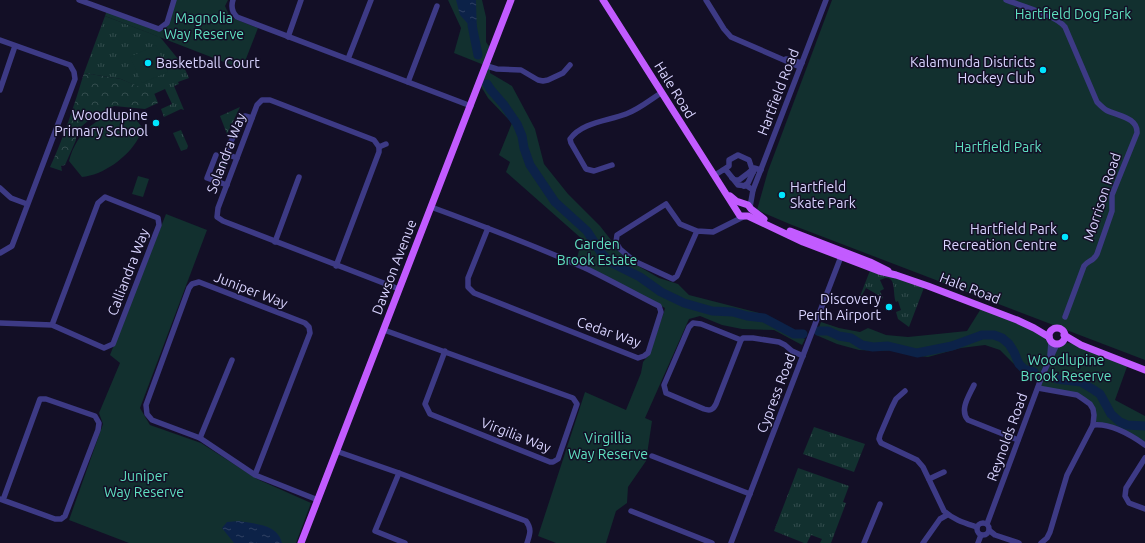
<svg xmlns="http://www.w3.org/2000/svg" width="1145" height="543" font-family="Ubuntu,sans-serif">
<defs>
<pattern id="grass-tufts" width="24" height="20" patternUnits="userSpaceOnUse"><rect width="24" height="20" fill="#12302f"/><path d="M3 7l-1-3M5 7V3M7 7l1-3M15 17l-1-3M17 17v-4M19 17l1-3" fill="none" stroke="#344d4e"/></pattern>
<pattern id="forest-crowns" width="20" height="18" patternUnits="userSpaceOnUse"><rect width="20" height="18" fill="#12302f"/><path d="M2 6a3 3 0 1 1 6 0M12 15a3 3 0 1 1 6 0" fill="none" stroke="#344d4e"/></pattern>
<pattern id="water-ripples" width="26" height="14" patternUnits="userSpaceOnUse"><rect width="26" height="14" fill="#0c2248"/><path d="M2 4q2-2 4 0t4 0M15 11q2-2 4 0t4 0" fill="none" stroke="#2f4163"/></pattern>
</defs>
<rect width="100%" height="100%" fill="#130f26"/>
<!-- grass -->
<g fill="url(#grass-tufts)">
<polygon points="105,16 160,37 183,65 189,78 178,82 179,84 174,86 184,110 181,109 164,117 161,109 172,104 165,89 154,94 121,79 84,73"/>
<polygon points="181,130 188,146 187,149 181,151 173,133"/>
<path d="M871,268L925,285L909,327L898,319L896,312L901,310L898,301L896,302C892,294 898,271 880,280L884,289L880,291L883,298L880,299L878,295L866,288L857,304Z"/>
<polygon points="814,427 865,444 854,472 803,454"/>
<polygon points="798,468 849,486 843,502 846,503 831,543 820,543 822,539 811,535 807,543 804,543 774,531"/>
</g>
<!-- forest -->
<g fill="url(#forest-crowns)">
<path d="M84,73L121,79L154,93L158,103L145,109L114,106L95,115L76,131V140L65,165L61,166L62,171L50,167C64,137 74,106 84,73Z"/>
<polygon points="240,107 227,134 220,116"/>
<polygon points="222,155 229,158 220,181 213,178"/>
</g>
<!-- green -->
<g fill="#12302f">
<polygon points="175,0 228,0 225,6 230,17 258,28 242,69 105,16 107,10 158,28 167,23"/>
<polygon points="448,0 482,0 486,17 486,42 491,49 490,73 512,86 535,129 544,164 568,194 600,226 626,259 659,278 678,284 689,295 767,315 784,325 805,339 802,345 774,330 742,329 722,325 700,316 689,319 645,418 652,421 646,461 628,487 627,503 616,511 606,543 556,543 538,536 585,392 626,410 641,373 643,362 649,355 664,312 665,308 576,262 582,239 506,172 510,162 499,155 512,123 488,98 479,83 484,65 454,53 461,28"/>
<polygon points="832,0 1145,0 1145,360 792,225 757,210 768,171"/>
<polygon points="156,45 168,72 142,83 130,57"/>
<path d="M130,112L142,127C141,131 140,136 138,139C127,158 103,175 82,177L69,161C77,131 99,113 130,112Z"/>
<polygon points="138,176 149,179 143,197 132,194"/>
<polygon points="166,214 207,230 140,408 150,425 201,443 257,479 311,503 296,543 129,543 69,520 103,424 99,413 120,363 110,355"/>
<polygon points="982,307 1034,328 1054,344 1062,342 1081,345 1128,364 1115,400 1145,416 1145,445 1115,428 1094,421 1093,409 1083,399 1038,388 1042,376 1015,365 1000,350 985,345 961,348 928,357 909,355 894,350 879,351 859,350 837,344 816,335 821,322 839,328 860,332 868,328 886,335 908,337 967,331"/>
</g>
<!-- water -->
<g fill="url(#water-ripples)">
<polygon points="456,0 476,0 477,35 472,37 468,24 460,15"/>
<path d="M239,521C255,524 278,524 282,543H234L222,528L227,522Z"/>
</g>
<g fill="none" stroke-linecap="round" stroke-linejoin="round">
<!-- river -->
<g stroke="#0c2248" stroke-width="9">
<polyline points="472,25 478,55"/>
<polyline points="487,84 491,90 504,105 517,124 522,136 524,148 530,165 555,202 587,231 602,254 610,262 640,277 661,292 684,303 712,311 733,312 747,316 764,318 794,334 803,334"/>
<polyline points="818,331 828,331 839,336 851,338 862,345 873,347 888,346 917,353 952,346 982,335 994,335 1002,338 1009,344 1014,352 1019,364 1024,369 1034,372"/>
<polyline points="1052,375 1057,379 1081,382 1094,390 1100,394 1111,414 1120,422 1127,425 1145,426"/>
</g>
<!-- minor -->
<g stroke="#3d3a85" stroke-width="5.5">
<polyline points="79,0 159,29 167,23 174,0"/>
<path d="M233,0C231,6 232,12 237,17L471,106"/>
<polyline points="706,0 724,29 731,37 800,67"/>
<path d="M1006,0C1022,6 1055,15 1065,27L1097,102C1100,105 1103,108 1106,110C1117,116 1138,117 1137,133L1112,195V211L1097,254C1093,262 1088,260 1084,266L1065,317"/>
<polyline points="288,37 301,0"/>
<polyline points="0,40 70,65 74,72 75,79 12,246 0,253"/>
<polyline points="348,59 371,0"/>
<polyline points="786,59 802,63"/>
<polyline points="487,66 497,69 521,70 538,80 543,81 548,80 563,73 570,65"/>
<polyline points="408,82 437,6"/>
<polyline points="0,90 15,46"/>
<polyline points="379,147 386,144"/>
<polyline points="216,155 207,178 227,185"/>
<polyline points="237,158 226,154 230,143 245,116 252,118"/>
<path d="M612,165L594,171L586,169L571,143L570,139C582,122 608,121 626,114C638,110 650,100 661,93"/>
<polyline points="723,170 729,166 729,160 738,155 749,160 753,172"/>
<polyline points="715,175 723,170 726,170 738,185 747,186 753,190"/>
<polyline points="732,178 735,180 739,180 747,174 754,168 761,170"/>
<polyline points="744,186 748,183 754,170"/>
<polyline points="0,188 11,198 27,204"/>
<path d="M431,207C483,226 535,246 585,268C610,280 635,294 659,306L661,312L648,353L644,356L638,358L474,293L468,287V278L488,228"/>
<polyline points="750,207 753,190 826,0"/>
<polyline points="697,231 677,276 673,279 634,261 620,249 616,242 617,235 666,204 680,224 697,231 713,232 743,217"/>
<polyline points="275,242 299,177"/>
<polyline points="336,266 379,152 379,147 374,140 270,100 262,100 257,105 218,208 217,217 223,221 399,289"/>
<polyline points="0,323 52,325 104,348 113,344 159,225 158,218 105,197 98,203 52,325"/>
<polyline points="384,330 573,398 577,404 558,459 553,462 550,462 430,414 425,404 445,351"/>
<path d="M741,340L716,404C713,410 710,411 704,409L666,393L664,385L689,327L693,323L701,324L741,340L743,338H753L779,342L785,345L792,351L803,356"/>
<polyline points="1050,355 1051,342"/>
<path d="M974,385C969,396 959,410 968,420L1018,440"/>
<polyline points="1038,388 1077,395 1083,399 1090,404 1093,409 1094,415 1093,425 1067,475 1050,532 1047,538 1041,543"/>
<path d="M905,391L896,399L892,407L880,435L879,439L881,443L917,460L923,467L944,511C954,520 965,523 977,527"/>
<path d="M1093,425C1111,423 1131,435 1145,445"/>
<polyline points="200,438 232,360"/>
<path d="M336,451L399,473L526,521C532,529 530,534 527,543"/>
<polyline points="652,456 750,494"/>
<polyline points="1145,458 1126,488 1125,496 1129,503 1145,509"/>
<polyline points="399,473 375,531 405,543"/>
<polyline points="255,475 310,333 309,327 305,323 199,282 192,284 189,288 146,405 147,414 152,420 200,438 255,475 260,477 318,500"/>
<polyline points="929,479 944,472"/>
<polyline points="0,499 55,519 61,519 65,516 98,430 99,423 95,416 46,399 40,399 3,500"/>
<polyline points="631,511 712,543"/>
<circle cx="983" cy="529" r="6"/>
<polyline points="987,524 1042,376 1057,344"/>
<polyline points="990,531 995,535 1019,543"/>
<polyline points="731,543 842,254"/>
<polyline points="864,543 880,504"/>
<polyline points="923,543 940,519 947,515"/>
<polyline points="978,543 981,535"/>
</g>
<!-- major -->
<g stroke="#c25bff" stroke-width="7">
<polyline points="603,0 740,216 748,216 803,242 879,271 896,275 928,286 1017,320 1034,328 1049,337"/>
<polyline points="730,196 736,201 748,205 751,209 764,219"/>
<polyline points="790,231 870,262 888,271"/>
<circle cx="1057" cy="336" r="8"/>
<polyline points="1064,335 1081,345 1145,370"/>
<polyline points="301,543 511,0"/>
</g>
</g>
<!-- markers -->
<g fill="#00e5ff" stroke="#130f26" stroke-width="1.5">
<circle cx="148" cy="63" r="4"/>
<circle cx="1043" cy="70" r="4"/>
<circle cx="156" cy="123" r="4"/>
<circle cx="782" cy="195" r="4"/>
<circle cx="1065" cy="237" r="4"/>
<circle cx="889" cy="307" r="4"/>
</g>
<g text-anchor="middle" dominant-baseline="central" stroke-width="3" stroke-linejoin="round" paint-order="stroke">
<!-- park labels -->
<g font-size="14" fill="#5fe0c0" stroke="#130f26">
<text x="1073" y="14">Hartfield Dog Park</text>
<text x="204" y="18">Magnolia<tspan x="204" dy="16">Way Reserve</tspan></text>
<text x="998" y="147">Hartfield Park</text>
<text x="597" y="244">Garden<tspan x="597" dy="16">Brook Estate</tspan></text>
<text x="1066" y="360">Woodlupine<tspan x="1066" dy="16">Brook Reserve</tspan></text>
<text x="608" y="438">Virgillia<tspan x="608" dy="16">Way Reserve</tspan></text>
<text x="144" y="476">Juniper<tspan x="144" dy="16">Way Reserve</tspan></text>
</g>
<!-- poi labels -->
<g font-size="14" fill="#d9d4ff" stroke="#130f26" text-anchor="end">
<text x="1035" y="62">Kalamunda Districts<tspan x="1035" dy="16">Hockey Club</tspan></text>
<text x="156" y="63" text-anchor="start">Basketball Court</text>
<text x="148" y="115">Woodlupine<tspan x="148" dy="16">Primary School</tspan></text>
<text x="790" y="187" text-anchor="start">Hartfield<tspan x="790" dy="16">Skate Park</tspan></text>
<text x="1057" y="229">Hartfield Park<tspan x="1057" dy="16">Recreation Centre</tspan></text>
<text x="881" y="299">Discovery<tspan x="881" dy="16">Perth Airport</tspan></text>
</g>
<!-- street labels -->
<g font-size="14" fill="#d9d4ff" stroke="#130f26">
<text transform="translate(675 90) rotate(58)">Hale Road</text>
<text transform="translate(778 92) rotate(-69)">Hartfield Road</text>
<text transform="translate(226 153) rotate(-69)">Solandra Way</text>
<text transform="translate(1102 197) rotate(-72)">Morrison Road</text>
<text transform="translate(394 267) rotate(-69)">Dawson Avenue</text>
<text transform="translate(128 272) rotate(-69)">Calliandra Way</text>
<text transform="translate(970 288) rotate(21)">Hale Road</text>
<text transform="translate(251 290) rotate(21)">Juniper Way</text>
<text transform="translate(609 332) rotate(19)">Cedar Way</text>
<text transform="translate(776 393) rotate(-69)">Cypress Road</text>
<text transform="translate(516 435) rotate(21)">Virgilia Way</text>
<text transform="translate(1007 437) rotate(-70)">Reynolds Road</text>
</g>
</g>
</svg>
